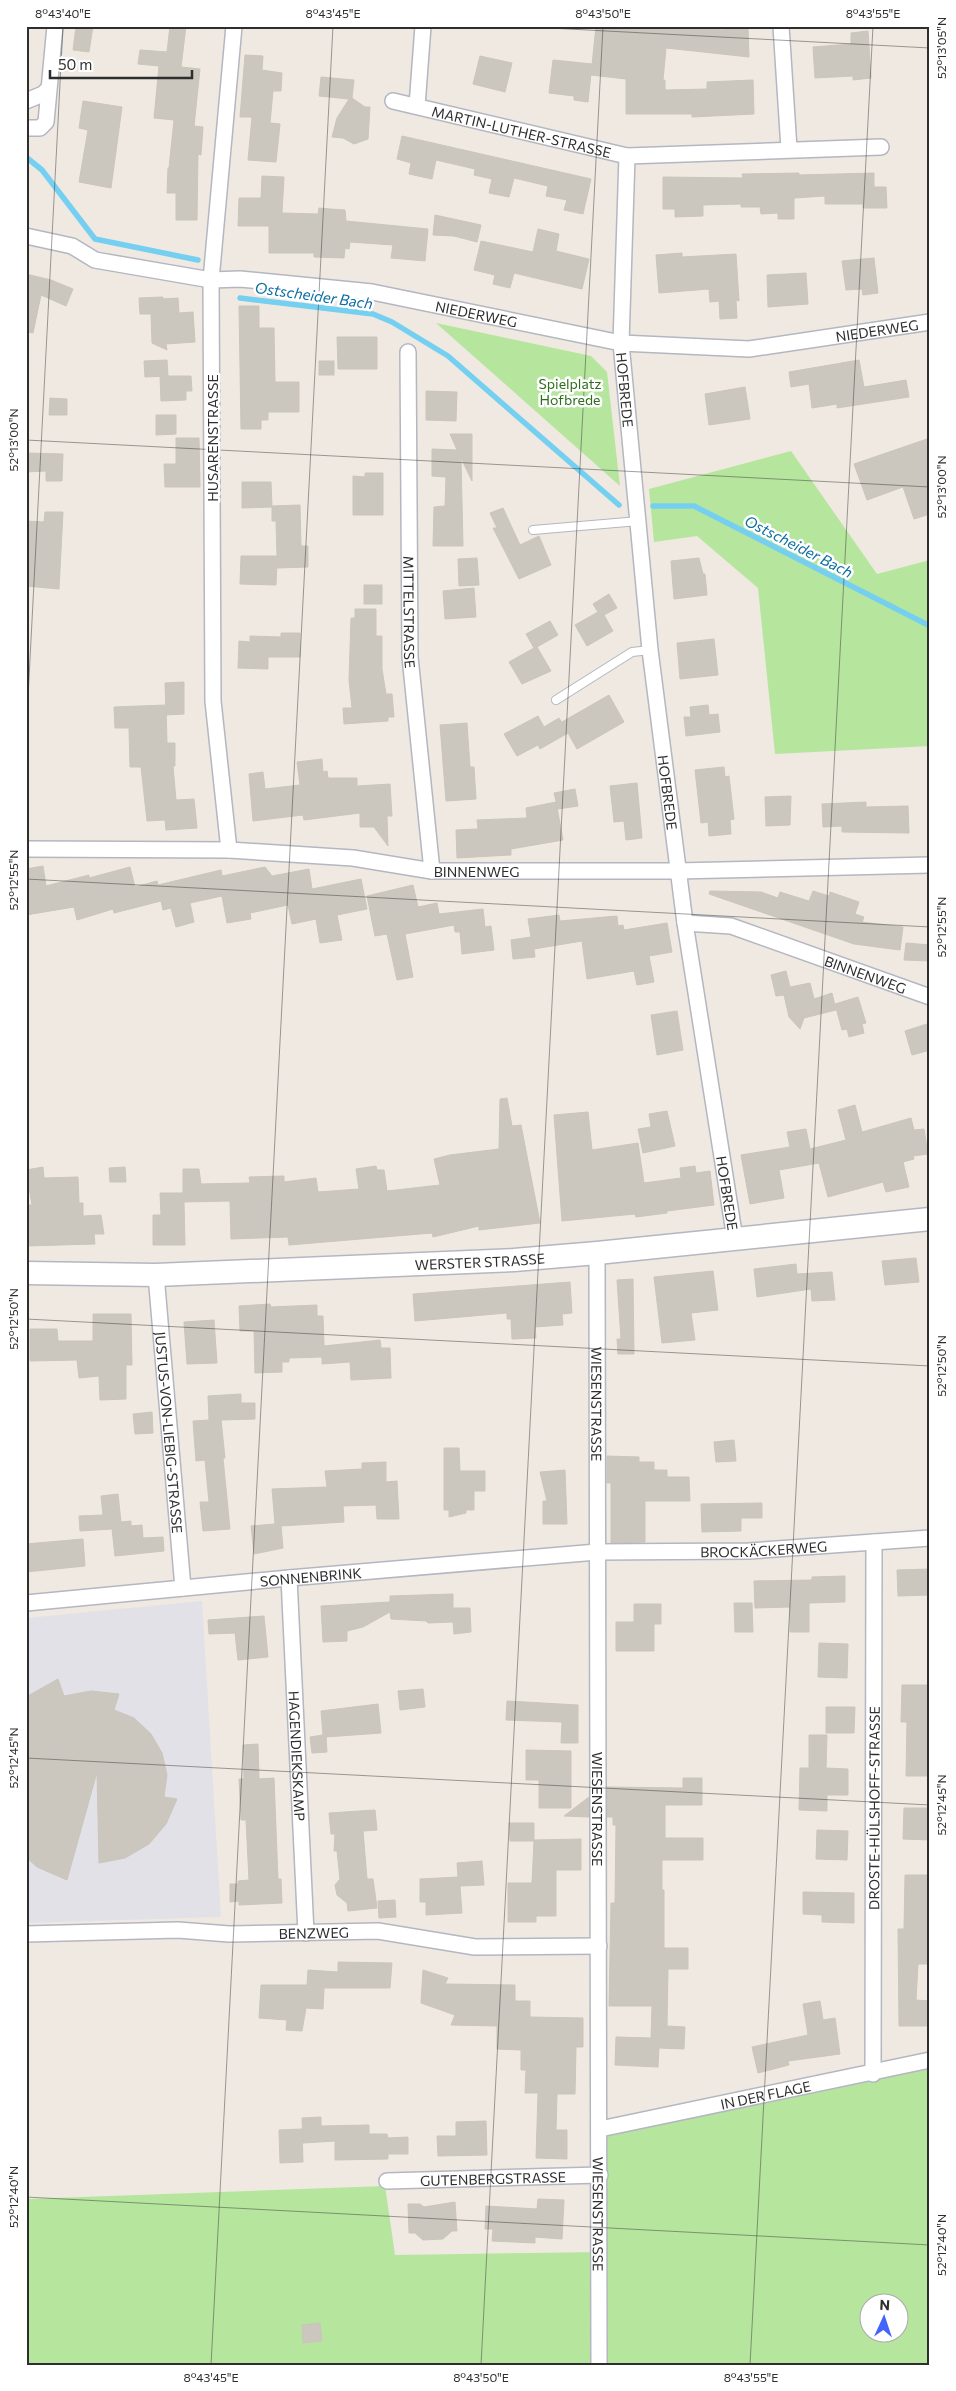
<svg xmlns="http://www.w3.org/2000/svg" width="956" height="2391" font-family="Commissioner,sans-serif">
<rect width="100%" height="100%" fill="#efe9e1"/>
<!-- industrial -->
<polygon fill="#e3e1e8" points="202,1601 221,1917 26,1923 26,1618"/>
<!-- green -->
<g fill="#b6e59e" fill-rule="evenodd">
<polygon points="436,323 591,356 607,372 620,486"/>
<polygon points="791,451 877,574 930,560 930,746 775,754 758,588 697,536 654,542 649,489"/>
<path d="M930,2064V2365H26V2199L385,2186L395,2255L603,2252L601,2132ZM868,2304H898V2334H868Z"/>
</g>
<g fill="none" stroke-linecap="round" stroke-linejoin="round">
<!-- stream -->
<g stroke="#75cff0" stroke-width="5.5">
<polyline points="26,157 42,170 95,239 198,260"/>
<polyline points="240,298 373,314 392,322 448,356 619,505"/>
<polyline points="653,506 694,506 930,626"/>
</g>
</g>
<!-- building -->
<g fill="#cbc7bf" stroke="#cbc5ba">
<polygon points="76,26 93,26 89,52 73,50"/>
<polygon points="170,26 186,26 181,67 200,69 194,126 203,127 201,155 198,154 197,220 176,220 176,193 167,193 168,168 169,168 174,120 154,118 159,66 138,64 140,50 167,52"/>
<polygon points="596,26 719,26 719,30 748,28 749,57 666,48 663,80 665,80 665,90 707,89 707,82 753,80 754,114 692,117 692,114 626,114 626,79 591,75"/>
<polygon points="868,31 871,78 853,80 853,76 815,78 813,47 851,44 851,33"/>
<polygon points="245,55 263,56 262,70 282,73 281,91 273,91 270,123 280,124 276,162 248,160 252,117 240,117"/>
<polygon points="480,56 512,63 505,92 473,84"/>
<polygon points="553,60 592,64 588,102 574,100 574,96 549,93"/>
<polygon points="321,77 354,80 352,98 365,107 370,107 368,139 354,144 343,138 332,137 337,118 349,99 319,96"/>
<polygon points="83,101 122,107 111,188 79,182 88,130 79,128"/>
<polygon points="402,136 591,179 583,214 564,210 567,200 546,196 548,186 514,178 509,197 489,193 492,179 474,175 475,169 436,160 432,179 409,174 411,163 397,159"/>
<polygon points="799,173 799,175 874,173 874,187 886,187 887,208 863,208 863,204 825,204 825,196 794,198 794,219 778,219 778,213 761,214 760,207 741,207 741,204 703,205 703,216 675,217 675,209 663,209 663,177 743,178 742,174"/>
<polygon points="262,176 284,177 282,213 318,214 319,208 330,209 345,210 346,221 428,229 425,261 391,258 393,245 350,242 349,249 345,248 344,258 314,257 314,253 269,253 269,226 238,226 239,198 261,198"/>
<polygon points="435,215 481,225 477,242 454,236 433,235"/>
<polygon points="538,229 559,234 556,251 589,259 582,289 514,273 510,288 493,284 495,275 474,270 481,241 533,252"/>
<polygon points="682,253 682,257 736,254 739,301 736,300 737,318 720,319 719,301 710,302 709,289 659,293 656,255"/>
<polygon points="874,258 878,293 863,295 862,289 846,290 842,261"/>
<polygon points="806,273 808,304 768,307 767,275"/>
<polygon points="26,274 51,280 73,289 66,306 41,295 33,333 26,332"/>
<polygon points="163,297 163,299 178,298 179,313 193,312 195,342 166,344 167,350 152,343 151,314 140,314 139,298"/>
<polygon points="239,306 259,306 259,328 274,328 275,382 299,382 299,412 268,412 268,420 261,420 261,429 241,429"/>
<polygon points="337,337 377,337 377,369 338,369"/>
<polygon points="167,360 168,376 145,377 144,361"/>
<polygon points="859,360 864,387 906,380 909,397 837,408 837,404 812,408 809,384 791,387 789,372"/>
<rect x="319" y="361" width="15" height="14"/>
<polygon points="160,376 191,376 192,391 186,391 186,400 161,401"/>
<polygon points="745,387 750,419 709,425 705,394"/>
<polygon points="426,391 457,392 456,421 426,420"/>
<polygon points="50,398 67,399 67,415 49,415"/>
<polygon points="156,415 176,415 176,434 156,435"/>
<polygon points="450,434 472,434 472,481 461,458 463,546 433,546 434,507 445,506 446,477 432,476 432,449 457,450"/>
<polygon points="176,438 199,438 200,487 165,487 164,464 176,464"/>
<polygon points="930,438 930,514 914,519 903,487 867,500 854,464"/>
<polygon points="26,453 63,454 62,481 46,481 46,471 26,472"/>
<polygon points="365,473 383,473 383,515 353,515 353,476 365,477"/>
<polygon points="242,482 271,482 272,507 242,508"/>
<polygon points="300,505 301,546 308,546 308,567 277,568 277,561 276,585 240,584 241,556 277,556 276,521 272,521 272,506"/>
<polygon points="503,508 520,545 539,536 551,565 519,579 493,528 497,528 490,513"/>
<polygon points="45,512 63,512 59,589 26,586 26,521 44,522"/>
<polygon points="477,558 479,585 459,586 458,559"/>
<polygon points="699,558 703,574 705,574 707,595 674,599 671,561"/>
<rect x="364" y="585" width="18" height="19"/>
<polygon points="474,588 476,617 445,619 443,591"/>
<polygon points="609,594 617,608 604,615 613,631 587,646 575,625 598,612 593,604"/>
<polygon points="355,609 376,609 376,636 382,636 382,669 386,694 392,694 394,717 388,717 388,721 344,724 343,708 352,708 349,680 351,618 355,618"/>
<polygon points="550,621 558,635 537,647 551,671 522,684 509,662 534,648 526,634"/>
<polygon points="281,633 300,633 300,657 268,657 268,669 238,668 239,641 250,642 250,636 281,637"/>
<polygon points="714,639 718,675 680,679 677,643"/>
<polygon points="184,682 184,714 166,715 165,683"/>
<polygon points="609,695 624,722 577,749 568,733 540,749 538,745 517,756 504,734 538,716 544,727 559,718 564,726 562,722"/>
<polygon points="166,705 167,743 175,743 175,766 173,766 176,800 194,799 197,828 166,830 165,820 147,821 141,767 130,767 129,728 115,728 114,707"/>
<polygon points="708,705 709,715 718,714 720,732 686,736 684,717 691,717 690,707"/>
<polygon points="467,723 470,767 474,767 476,799 446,801 440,725"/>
<polygon points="322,759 323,772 327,771 328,778 357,778 357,786 390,784 392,816 387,816 388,846 374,827 360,827 360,813 304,820 303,815 253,821 249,774 263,772 265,789 300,785 297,762"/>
<polygon points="724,767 725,777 729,776 734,819 730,820 731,834 709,836 708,822 701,823 695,770"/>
<polygon points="637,783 642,838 626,840 624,821 614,822 610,786"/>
<polygon points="575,789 578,806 558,809 554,793"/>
<polygon points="791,796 790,825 766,826 765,797"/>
<polygon points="556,802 563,840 511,849 511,855 457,858 456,830 478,829 477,820 527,818 526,808"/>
<polygon points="866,802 866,807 908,806 909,833 842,832 842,826 823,827 822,804"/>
<polygon points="43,866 46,886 89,875 89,878 130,867 135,887 157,881 158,885 221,870 222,876 265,867 272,876 309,869 312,889 361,879 367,909 337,915 342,940 320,943 316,919 292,924 288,905 250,913 251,919 227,923 222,896 190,903 194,922 176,927 171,908 163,910 161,901 114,913 113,909 77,920 74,907 26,915 26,869"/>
<polygon points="413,885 418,907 437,903 439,914 483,909 485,927 491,926 494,950 462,954 460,932 455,932 454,925 405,934 413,977 397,980 387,934 375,936 367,896"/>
<polygon points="710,891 761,892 778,898 780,892 809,901 813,891 829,896 830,892 859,902 855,914 864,917 862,922 903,927 900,950 854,944 709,894"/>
<polygon points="559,915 560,921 617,916 618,926 623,925 624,930 667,923 672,952 649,956 654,982 637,985 634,971 587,979 582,941 534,949 535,957 513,959 511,940 531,937 528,919"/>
<polygon points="906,943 930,945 930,961 904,960"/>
<polygon points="786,971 790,987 810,983 814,999 832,993 836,1010 804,1018 800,1029 789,1017 784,995 776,996 771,975"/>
<polygon points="858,997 866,1023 862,1024 864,1033 849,1037 847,1029 842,1030 835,1004"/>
<polygon points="677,1011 683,1050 657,1055 651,1015"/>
<polygon points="927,1024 930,1033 930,1050 912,1055 905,1031"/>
<polygon points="507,1098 512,1126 521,1125 540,1223 479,1230 479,1226 433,1237 432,1233 289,1245 288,1237 231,1239 230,1201 184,1202 185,1245 153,1245 153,1215 161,1215 160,1193 183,1193 183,1169 199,1169 201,1184 250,1183 249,1177 284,1176 284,1182 316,1178 318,1192 359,1189 356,1169 376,1166 377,1170 384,1170 387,1191 440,1185 434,1159 450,1155 499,1149 500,1099"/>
<polygon points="855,1105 862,1132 911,1118 914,1130 924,1129 928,1154 913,1156 914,1159 903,1162 909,1187 886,1192 883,1182 828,1197 819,1163 779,1170 784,1198 750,1204 741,1155 790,1147 787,1132 806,1129 810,1149 846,1140 838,1110"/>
<polygon points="667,1111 675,1146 643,1153 638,1129 651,1127 649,1114"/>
<polygon points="588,1112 592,1150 638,1143 644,1183 681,1178 680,1168 695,1166 696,1173 710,1171 714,1205 667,1211 667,1213 636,1217 635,1214 562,1221 554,1115"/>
<polygon points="43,1167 44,1178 78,1177 79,1203 83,1203 83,1216 101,1215 104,1234 94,1234 95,1244 26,1246 26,1205 32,1205 26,1170"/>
<polygon points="125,1167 126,1182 110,1182 109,1168"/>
<polygon points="916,1258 919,1282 885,1285 882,1261"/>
<polygon points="796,1264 797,1274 832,1272 835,1300 812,1301 811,1289 757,1297 754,1269"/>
<polygon points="713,1271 718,1310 691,1313 695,1340 662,1343 654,1277"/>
<polygon points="633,1279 634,1354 618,1354 617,1339 621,1339 617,1280"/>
<polygon points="570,1282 572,1313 562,1314 563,1325 535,1327 536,1338 512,1339 511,1319 507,1319 507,1313 415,1321 413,1294"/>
<polygon points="270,1304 271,1307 317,1305 317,1316 323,1316 324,1346 380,1340 381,1348 390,1348 391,1378 351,1380 350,1362 322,1364 322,1357 289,1358 289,1362 282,1362 282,1372 255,1373 254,1331 240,1331 239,1306"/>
<polygon points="93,1314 131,1314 132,1365 126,1365 126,1399 100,1400 99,1376 79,1378 77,1360 30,1361 30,1329 57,1329 58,1341 93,1341"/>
<polygon points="214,1320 217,1363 187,1364 184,1322"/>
<polygon points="241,1394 241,1403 255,1403 255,1419 221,1420 225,1458 223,1458 230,1529 203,1531 200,1502 209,1502 205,1460 196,1461 193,1421 209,1420 208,1396"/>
<polygon points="152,1412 153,1433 135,1434 133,1414"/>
<polygon points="734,1440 736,1461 716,1462 714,1442"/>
<polygon points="444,1448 459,1448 460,1471 485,1471 485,1491 474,1491 474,1510 466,1510 466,1513 449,1517 449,1510 444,1510"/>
<polygon points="607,1456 639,1457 639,1462 654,1462 654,1470 667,1470 667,1477 689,1477 690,1501 645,1501 645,1542 611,1543 611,1483 607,1483"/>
<polygon points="386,1462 386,1482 397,1481 399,1519 377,1519 376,1505 343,1506 344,1522 281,1526 283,1548 254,1554 251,1526 275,1524 272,1489 327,1487 325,1471 362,1469 362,1463"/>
<polygon points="565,1470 567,1524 543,1524 543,1501 547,1501 540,1472"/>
<polygon points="118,1494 121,1522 131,1521 131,1526 142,1525 143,1538 163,1537 164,1551 115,1556 112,1529 80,1531 79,1516 103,1515 101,1496"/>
<polygon points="762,1503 762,1518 741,1518 741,1531 702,1532 701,1504"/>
<polygon points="83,1539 85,1566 26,1572 26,1544"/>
<polygon points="930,1569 930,1595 898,1596 897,1570"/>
<polygon points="845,1576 845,1602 809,1603 809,1632 790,1632 790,1607 755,1608 754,1581 812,1580 812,1577"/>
<polygon points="453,1594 453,1608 470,1608 471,1632 454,1634 453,1622 428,1623 426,1621 391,1619 390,1612 363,1627 347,1631 347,1641 323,1642 321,1606 390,1602 390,1596"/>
<polygon points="734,1603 752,1603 753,1632 735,1632"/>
<polygon points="634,1604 661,1604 661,1624 654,1624 654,1651 616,1651 616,1622 634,1622"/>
<polygon points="264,1616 268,1657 238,1660 235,1633 209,1634 208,1620"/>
<polygon points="819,1643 848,1644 847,1678 818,1677"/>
<polygon points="58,1679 64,1696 91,1691 119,1694 114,1710 134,1718 151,1734 162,1753 167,1775 164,1797 177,1799 166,1824 149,1844 125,1858 99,1863 97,1772 67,1880 37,1867 26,1857 26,1697"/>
<polygon points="902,1685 930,1685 930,1776 906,1776 907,1722 901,1722"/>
<polygon points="423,1689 425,1707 400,1710 398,1691"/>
<polygon points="507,1701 578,1705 578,1743 561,1743 562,1722 506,1720"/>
<polygon points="378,1704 381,1733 326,1737 327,1752 312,1753 310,1737 323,1735 321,1711"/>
<polygon points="826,1707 855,1707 854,1733 826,1733"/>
<polygon points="809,1735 827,1735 826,1768 848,1769 848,1795 827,1795 827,1811 799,1810 800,1768 809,1768"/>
<polygon points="258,1744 259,1779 274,1778 278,1879 281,1879 282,1903 239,1905 239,1901 230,1902 230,1884 238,1884 238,1881 249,1880 246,1820 241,1820 239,1779 244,1779 243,1745"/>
<polygon points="526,1750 571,1751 571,1808 539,1808 539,1780 526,1780"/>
<polygon points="683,1778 702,1778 702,1805 665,1805 665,1838 703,1838 703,1860 662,1860 662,1890 664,1890 664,1948 688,1948 688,1969 668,1969 667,2026 685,2027 684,2049 659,2048 658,2067 615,2065 616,2037 651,2038 652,2006 609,2006 611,1903 615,1903 616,1825 613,1825 613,1817 607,1817 607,1787 683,1788"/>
<polygon points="589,1797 589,1817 564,1816"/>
<polygon points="904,1808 930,1808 930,1840 903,1839"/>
<polygon points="375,1810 377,1830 363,1831 367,1879 373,1879 377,1908 348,1911 347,1903 337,1895 335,1885 340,1879 337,1851 334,1851 335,1834 331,1834 329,1813"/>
<polygon points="509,1823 534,1823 534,1840 581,1839 581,1870 556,1870 556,1916 536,1916 536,1922 508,1922 508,1883 532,1883 534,1841 510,1841"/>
<polygon points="817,1830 848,1831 847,1860 816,1859"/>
<polygon points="482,1861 484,1885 460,1886 462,1913 426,1915 426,1902 420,1902 420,1879 458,1877 457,1863"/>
<polygon points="905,1875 930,1875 930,1964 918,1964 916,2000 930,2001 930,2026 899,2026 898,1929 904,1929"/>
<polygon points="803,1892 854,1893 854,1923 822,1922 822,1915 803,1914"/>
<polygon points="395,1900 396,1917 379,1918 378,1901"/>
<polygon points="338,1962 392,1963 390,1988 324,1988 323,2009 306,2008 302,2031 286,2030 287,2020 259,2018 261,1985 307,1985 308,1970 338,1972"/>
<polygon points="423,1970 448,1978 445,1984 515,1985 515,2001 530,2001 530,2017 583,2018 583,2047 576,2047 575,2094 557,2094 556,2130 567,2130 567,2159 536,2158 538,2093 525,2093 526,2070 521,2070 521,2050 497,2049 497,2026 451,2025 455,2015 421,2003"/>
<polygon points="820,2001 823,2020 835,2018 840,2054 788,2061 789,2065 758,2073 752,2047 808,2035 803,2004"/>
<polygon points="321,2117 321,2126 369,2125 369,2134 387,2134 388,2138 408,2137 408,2154 388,2154 388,2159 335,2160 335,2141 303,2143 302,2118"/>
<polygon points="486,2121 487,2155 438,2156 437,2136 456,2136 456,2122"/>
<polygon points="302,2129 303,2162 280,2163 279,2130"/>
<polygon points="538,2199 564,2200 562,2239 535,2237 535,2243 492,2241 493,2229 485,2229 486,2206 537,2209"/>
<polygon points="455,2202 457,2231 452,2231 443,2239 423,2240 415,2233 409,2233 408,2204 420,2204 424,2207"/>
<polygon points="320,2323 322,2341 303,2343 302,2325"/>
</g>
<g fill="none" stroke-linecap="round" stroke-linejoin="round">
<!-- service casing -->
<g stroke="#b4b7c1" stroke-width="10">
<g id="service">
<polyline points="533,530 639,521"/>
<polyline points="556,700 632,652 650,650"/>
</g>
</g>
<!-- minor casing -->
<g stroke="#b4b7c1" stroke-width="18">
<g id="minor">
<polyline points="781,26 789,149"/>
<polyline points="26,101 43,94 48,89"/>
<path id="s1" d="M393,101L627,156L881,147"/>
<polyline points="417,106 423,26"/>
<polyline points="26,128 40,128 46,122 55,26"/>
<path id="s2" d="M627,156L621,343L650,650L685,923L735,1239"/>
<path id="s3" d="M26,236L72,246L95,260L211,280L240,279L372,292L621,343L749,349L930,322"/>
<path id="s4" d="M408,352L410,657L432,871"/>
<path id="s5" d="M26,849L229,850L353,858L432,871H677L930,865"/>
<polyline points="229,850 213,701 211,280 234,26"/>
<path id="s6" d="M685,923L731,926L930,997"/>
<path id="s7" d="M597,1253L599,2365"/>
<path id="s8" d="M156,1275L183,1588"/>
<path id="s9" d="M289,1578L306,1933"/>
<path id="s10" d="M26,1603L289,1578L597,1552L749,1551L930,1538"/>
<path id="s11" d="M26,1934L178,1930L229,1934L378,1931L475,1947L599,1946"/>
<path id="s12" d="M873,2074L874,1542"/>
<path id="s13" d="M600,2129L930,2060"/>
<path id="s14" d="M387,2181L600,2175"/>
</g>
</g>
<!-- secondary casing -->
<g stroke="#b4b7c1" stroke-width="25">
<g id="secondary">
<path id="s15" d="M26,1273L156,1275L514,1260L597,1253L930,1219"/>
</g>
</g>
<!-- service -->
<use href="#service" stroke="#fff" stroke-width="8"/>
<!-- minor -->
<use href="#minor" stroke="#fff" stroke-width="15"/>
<!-- secondary -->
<use href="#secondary" stroke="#fff" stroke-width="22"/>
</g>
<!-- ticks -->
<path fill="none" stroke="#2e2e2e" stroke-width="1" stroke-opacity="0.45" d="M511,26L930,48M26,440L930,487M26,736L63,26M26,879L930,927M26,1319L930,1366M26,1758L930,1805M26,2197L930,2245M211,2365L333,26M481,2365L603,26M750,2365L873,26"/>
<g text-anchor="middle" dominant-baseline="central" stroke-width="5" stroke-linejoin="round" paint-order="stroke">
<!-- street labels -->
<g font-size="14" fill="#2e2e2e" stroke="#fff">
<text stroke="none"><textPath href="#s1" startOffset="132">MARTIN-LUTHER-STRASSE</textPath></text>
<text stroke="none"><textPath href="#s3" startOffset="460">NIEDERWEG</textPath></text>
<text stroke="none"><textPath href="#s3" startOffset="865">NIEDERWEG</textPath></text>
<text stroke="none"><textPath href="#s2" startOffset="234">HOFBREDE</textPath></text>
<text transform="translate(212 438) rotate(-90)">HUSARENSTRASSE</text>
<text stroke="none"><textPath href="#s4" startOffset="260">MITTELSTRASSE</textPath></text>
<text stroke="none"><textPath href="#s2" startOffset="639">HOFBREDE</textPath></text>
<text stroke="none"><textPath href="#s5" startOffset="452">BINNENWEG</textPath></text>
<text stroke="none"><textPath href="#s6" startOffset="189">BINNENWEG</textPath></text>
<text stroke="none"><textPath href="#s2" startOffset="1044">HOFBREDE</textPath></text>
<text stroke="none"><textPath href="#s15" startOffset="454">WERSTER STRASSE</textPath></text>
<text stroke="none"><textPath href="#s7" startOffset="151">WIESENSTRASSE</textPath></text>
<text stroke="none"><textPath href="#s8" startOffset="158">JUSTUS-VON-LIEBIG-STRASSE</textPath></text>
<text stroke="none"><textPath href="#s10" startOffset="740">BROCKÄCKERWEG</textPath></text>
<text stroke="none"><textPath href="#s10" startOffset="286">SONNENBRINK</textPath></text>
<text stroke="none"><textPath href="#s9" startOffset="178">HAGENDIEKSKAMP</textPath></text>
<text stroke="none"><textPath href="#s12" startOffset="266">DROSTE-HÜLSHOFF-STRASSE</textPath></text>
<text stroke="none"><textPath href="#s7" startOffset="556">WIESENSTRASSE</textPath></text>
<text stroke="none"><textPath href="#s11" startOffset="288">BENZWEG</textPath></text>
<text stroke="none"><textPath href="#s13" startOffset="169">IN DER FLAGE</textPath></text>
<text stroke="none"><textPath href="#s14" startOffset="106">GUTENBERGSTRASSE</textPath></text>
<text stroke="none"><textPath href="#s7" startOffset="961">WIESENSTRASSE</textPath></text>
</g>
<!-- park labels -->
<g font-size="14" fill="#2c6e1b" stroke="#fff">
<text x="570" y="383">Spielplatz<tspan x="570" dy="16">Hofbrede</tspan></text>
</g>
<!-- water labels -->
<g font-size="15" font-style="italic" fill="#0d6fa3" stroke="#fff">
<text transform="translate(314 295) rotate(8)">Ostscheider Bach</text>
<text transform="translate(799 546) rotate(27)">Ostscheider Bach</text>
</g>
</g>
<!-- border -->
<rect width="956" height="2391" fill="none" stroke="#ffffff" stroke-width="55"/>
<!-- north arrow -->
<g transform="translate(884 2318) rotate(3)"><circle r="24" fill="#ffffff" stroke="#ababab"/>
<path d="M0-4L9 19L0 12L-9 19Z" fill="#4264fb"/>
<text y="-8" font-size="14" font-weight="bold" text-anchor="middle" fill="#2e2e2e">N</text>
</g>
<!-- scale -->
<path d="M50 70v8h142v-8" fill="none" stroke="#2e2e2e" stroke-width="2.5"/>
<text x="58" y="70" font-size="15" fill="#2e2e2e" stroke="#ffffff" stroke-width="4" paint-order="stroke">50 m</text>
<rect x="28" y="28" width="900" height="2336" fill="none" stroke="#2e2e2e" stroke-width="2"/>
<g font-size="12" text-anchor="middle" fill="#2e2e2e">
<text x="63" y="18">8°43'40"E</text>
<text x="333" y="18">8°43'45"E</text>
<text x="603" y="18">8°43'50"E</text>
<text x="873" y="18">8°43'55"E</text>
<text transform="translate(942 48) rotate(-90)" y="4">52°13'05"N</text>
<text transform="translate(14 440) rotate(-90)" y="4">52°13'00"N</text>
<text transform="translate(942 487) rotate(-90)" y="4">52°13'00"N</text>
<text transform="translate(14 880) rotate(-90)" y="4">52°12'55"N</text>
<text transform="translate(942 927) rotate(-90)" y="4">52°12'55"N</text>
<text transform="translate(14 1319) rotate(-90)" y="4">52°12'50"N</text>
<text transform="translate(942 1366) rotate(-90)" y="4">52°12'50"N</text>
<text transform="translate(14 1758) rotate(-90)" y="4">52°12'45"N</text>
<text transform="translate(942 1805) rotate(-90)" y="4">52°12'45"N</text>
<text transform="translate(14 2197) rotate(-90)" y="4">52°12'40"N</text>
<text transform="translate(942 2245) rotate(-90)" y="4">52°12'40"N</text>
<text x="211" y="2382">8°43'45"E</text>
<text x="481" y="2382">8°43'50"E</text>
<text x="751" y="2382">8°43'55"E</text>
</g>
</svg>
